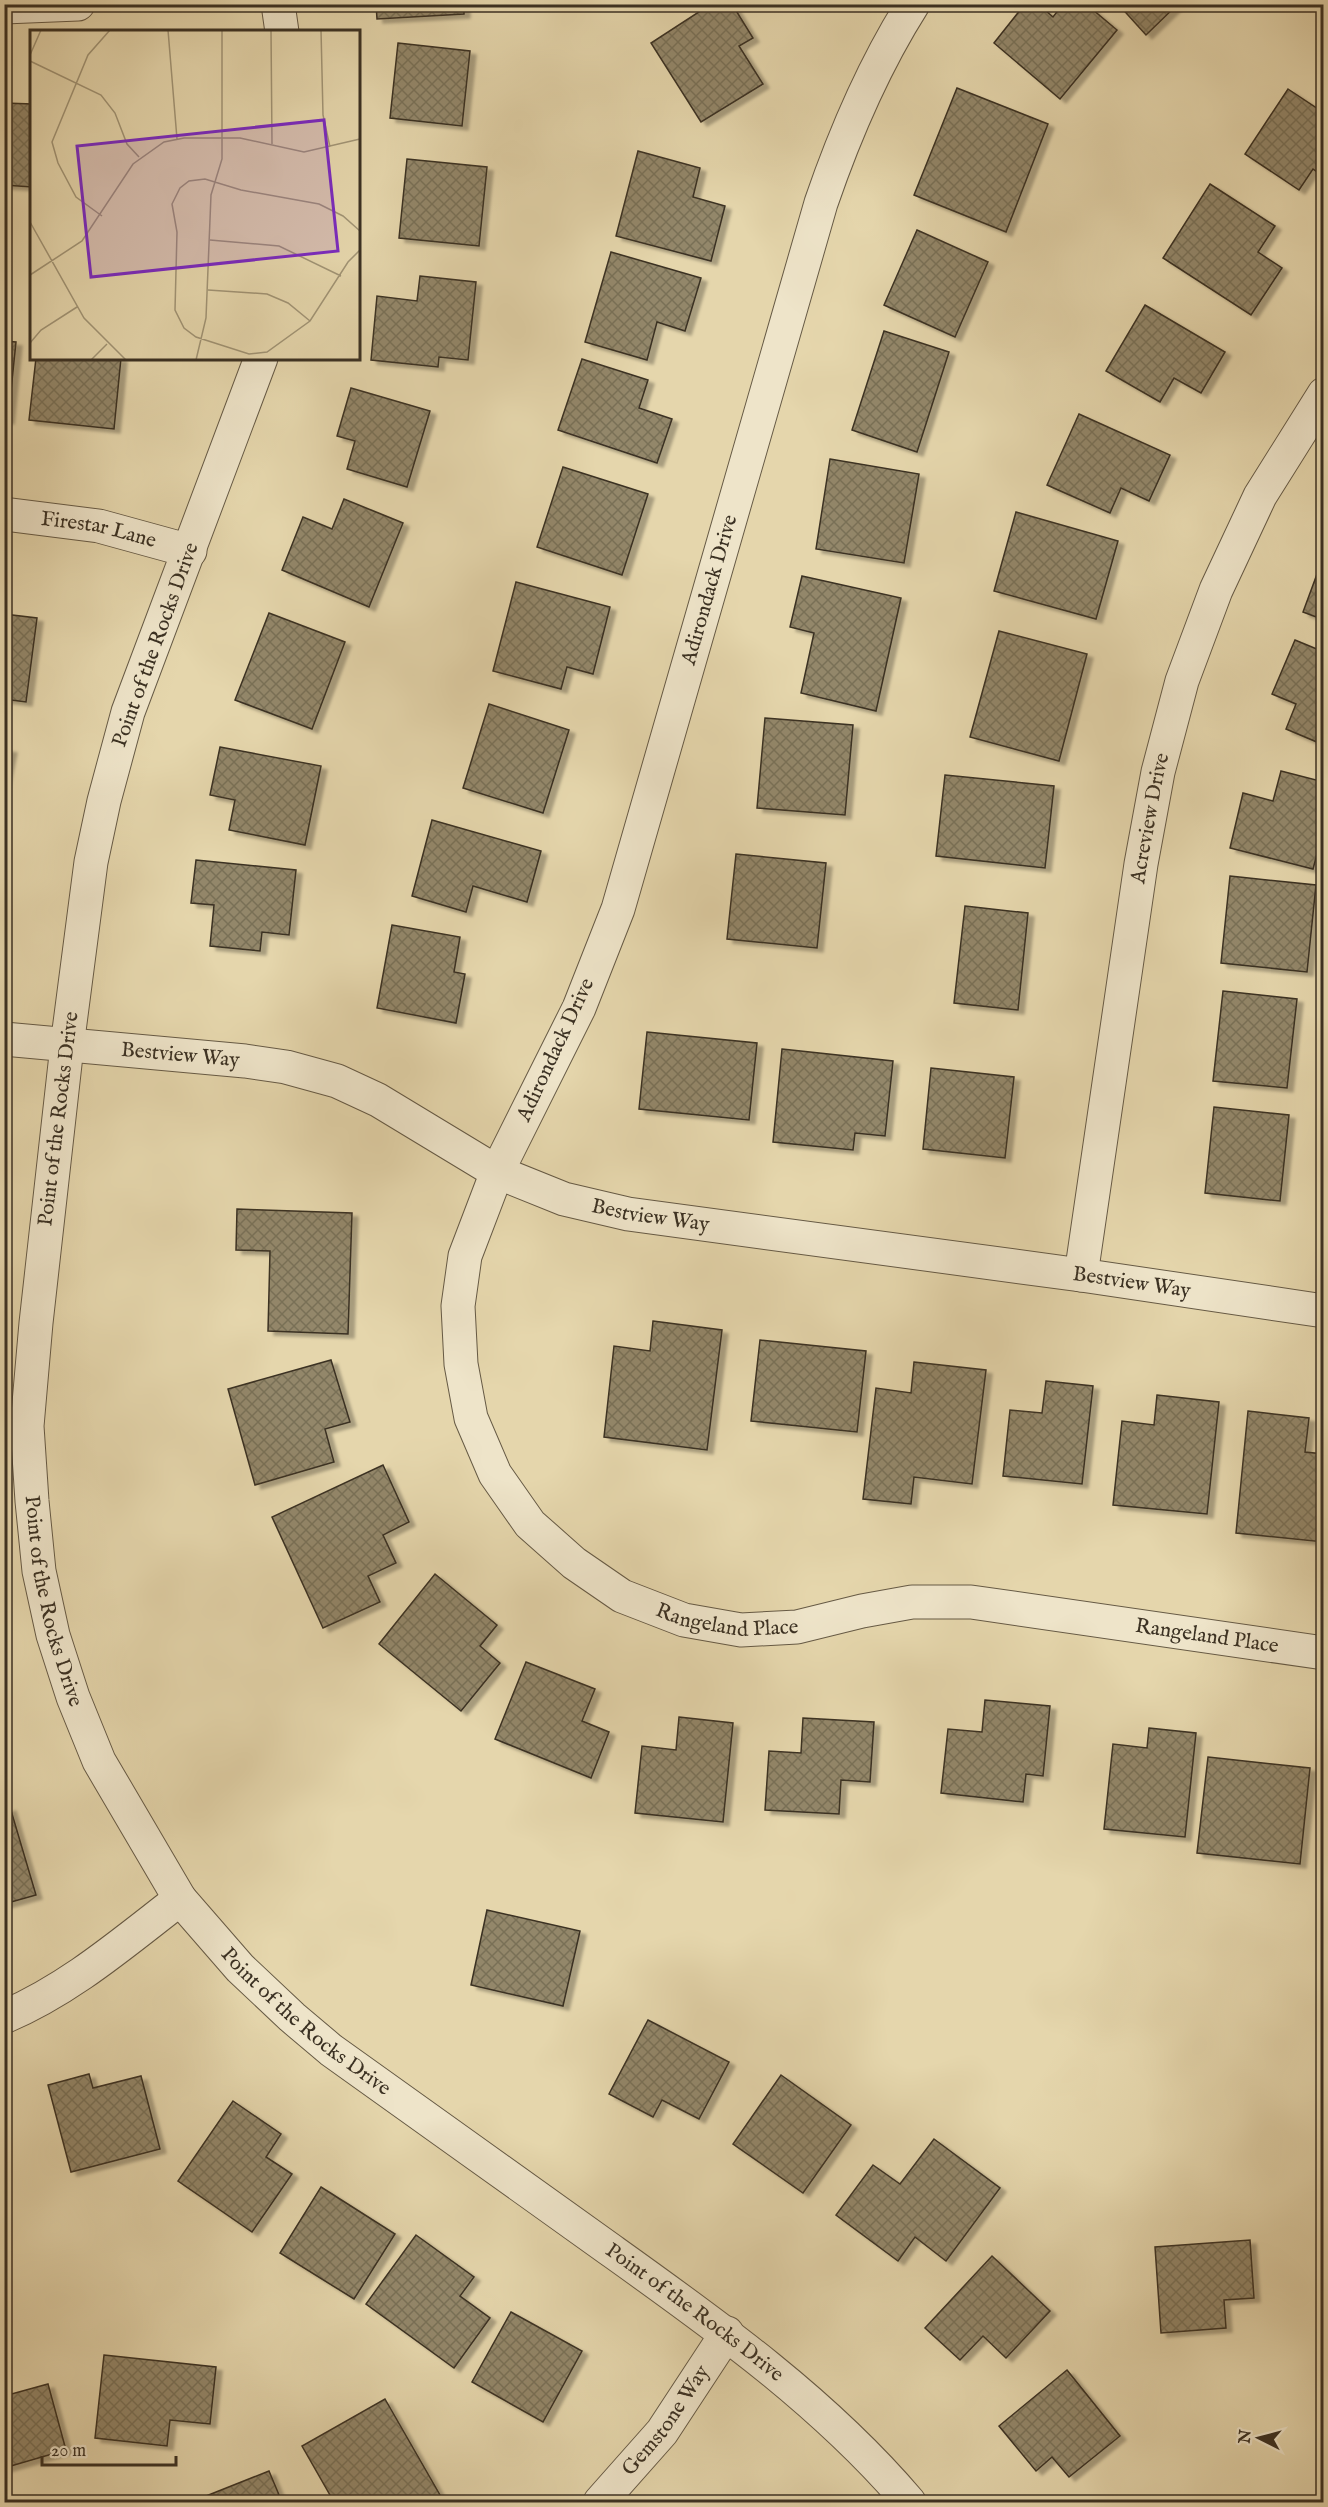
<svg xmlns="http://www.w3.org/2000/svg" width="1328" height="2507" font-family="'IM FELL English',serif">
<defs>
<pattern id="building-cross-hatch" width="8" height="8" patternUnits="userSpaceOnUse" patternTransform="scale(1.5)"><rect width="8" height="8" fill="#93876a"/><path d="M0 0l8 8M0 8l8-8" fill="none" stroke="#796f57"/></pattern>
<filter id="shadow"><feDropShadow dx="6" dy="4" stdDeviation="1.5" flood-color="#0004"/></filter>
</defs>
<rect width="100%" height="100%" fill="#e5d6ac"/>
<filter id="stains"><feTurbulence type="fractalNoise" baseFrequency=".00333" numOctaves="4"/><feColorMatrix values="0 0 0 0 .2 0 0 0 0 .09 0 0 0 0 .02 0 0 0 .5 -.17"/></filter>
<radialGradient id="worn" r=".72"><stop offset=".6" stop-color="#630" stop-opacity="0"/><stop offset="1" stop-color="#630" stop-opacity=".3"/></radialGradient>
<!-- building -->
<g fill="url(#building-cross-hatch)" stroke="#3b3123" stroke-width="1.5" filter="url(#shadow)">
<polygon points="376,4 464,4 464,14 377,19"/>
<polygon points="711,4 732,4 753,38 739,46 763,84 701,122 651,43"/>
<polygon points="1025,4 1038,4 1053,17 1063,4 1086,4 1117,30 1060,99 994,43"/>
<polygon points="1118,4 1178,4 1146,35"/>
<polygon points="398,43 470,51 462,126 390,118"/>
<polygon points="957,88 1048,124 1006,232 914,195"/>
<polygon points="1288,89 1324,113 1324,177 1313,169 1299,190 1245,154"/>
<polygon points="4,103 32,104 32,187 4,185"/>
<polygon points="638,151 700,168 693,197 725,206 711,261 616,236"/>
<polygon points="407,159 487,167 479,246 399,238"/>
<polygon points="1210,184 1275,226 1258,252 1282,268 1251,315 1163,258"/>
<polygon points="917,230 988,262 955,337 884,305"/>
<polygon points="611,252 701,278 685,331 657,322 647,360 585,342"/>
<polygon points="420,276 476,282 468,360 439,357 438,367 371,360 377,296 417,301"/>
<polygon points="1145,305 1225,352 1201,393 1174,378 1160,402 1106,371"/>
<polygon points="884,331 949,352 917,452 852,430"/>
<polygon points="4,341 16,342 8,420 4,419"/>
<polygon points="36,358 121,358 114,429 29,420"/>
<polygon points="582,359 648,380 639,408 672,419 657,463 558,430"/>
<polygon points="351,388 430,411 407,487 347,469 355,441 337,436"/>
<polygon points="1079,414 1170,455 1149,501 1121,488 1110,513 1047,485"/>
<polygon points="830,459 919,474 904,563 816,549"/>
<polygon points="563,467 648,494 622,575 537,547"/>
<polygon points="344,499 403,523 369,607 282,570 303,517 332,529"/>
<polygon points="1016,512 1118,541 1096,619 994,591"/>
<polygon points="1320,566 1324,567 1324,620 1303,612"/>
<polygon points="802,576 901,598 876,711 801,693 814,633 790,627"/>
<polygon points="516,582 610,607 593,674 567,667 561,689 493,671"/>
<polygon points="269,613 345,642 312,729 235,700"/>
<polygon points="4,614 37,618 26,702 4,699"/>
<polygon points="999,631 1087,654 1059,761 970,737"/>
<polygon points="1295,640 1324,652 1324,745 1286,729 1296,704 1272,694"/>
<polygon points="489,704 569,730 543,813 463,788"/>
<polygon points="765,718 853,725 845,815 757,808"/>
<polygon points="220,747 321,766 305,845 229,830 235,800 210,795"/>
<polygon points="4,748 11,749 4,782"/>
<polygon points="1281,771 1324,782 1324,828 1313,869 1230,848 1243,793 1273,801"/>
<polygon points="945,775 1054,786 1045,868 936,856"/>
<polygon points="432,820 541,851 527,902 473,886 466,912 412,896"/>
<polygon points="736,854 826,863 817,948 727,939"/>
<polygon points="196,860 296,870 289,935 262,932 260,951 210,946 214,905 191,903"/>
<polygon points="1230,876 1316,885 1307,972 1221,963"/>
<polygon points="965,906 1028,913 1018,1010 954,1003"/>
<polygon points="392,925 460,937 454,972 465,974 456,1023 377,1008"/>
<polygon points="1223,991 1297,999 1287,1088 1213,1081"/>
<polygon points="647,1032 757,1043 749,1120 639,1109"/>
<polygon points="782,1049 893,1061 885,1136 855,1133 853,1150 773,1142"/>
<polygon points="931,1068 1014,1077 1005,1158 923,1149"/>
<polygon points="1214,1107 1289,1115 1280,1201 1205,1193"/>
<polygon points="237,1209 352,1213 348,1334 268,1331 270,1251 236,1250"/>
<polygon points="653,1321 722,1330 707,1450 604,1437 614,1346 650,1351"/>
<polygon points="760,1340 866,1351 857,1432 751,1421"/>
<polygon points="331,1360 350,1422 325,1429 334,1462 255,1485 228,1389"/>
<polygon points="914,1362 986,1370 972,1484 914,1477 911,1504 863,1499 876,1388 911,1393"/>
<polygon points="1046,1381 1093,1386 1082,1484 1003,1476 1010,1410 1042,1413"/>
<polygon points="1157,1395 1219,1402 1207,1514 1113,1505 1122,1421 1154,1425"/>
<polygon points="1248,1411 1309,1418 1305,1452 1324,1454 1324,1542 1236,1533"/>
<polygon points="383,1465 409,1522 383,1535 396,1563 368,1576 380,1602 323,1628 272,1517"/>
<polygon points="435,1574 497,1625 480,1646 500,1663 461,1711 379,1644"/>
<polygon points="526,1662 595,1689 582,1721 609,1732 591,1778 495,1739"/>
<polygon points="985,1700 1050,1706 1043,1776 1026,1774 1023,1802 941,1793 948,1729 982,1732"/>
<polygon points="679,1717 733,1723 723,1822 635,1813 642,1746 676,1750"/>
<polygon points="803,1718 874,1722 870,1782 841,1780 839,1814 765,1810 769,1751 801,1753"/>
<polygon points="1149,1728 1196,1733 1185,1837 1104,1829 1113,1744 1147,1748"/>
<polygon points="1208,1757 1310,1768 1300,1864 1197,1853"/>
<polygon points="10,1807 36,1895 4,1904 4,1809"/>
<polygon points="487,1910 580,1931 563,2006 471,1985"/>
<polygon points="648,2020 729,2062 699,2119 662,2100 653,2117 609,2094"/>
<polygon points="89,2074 93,2088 141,2076 160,2149 71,2172 48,2085"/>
<polygon points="781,2075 851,2125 803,2193 733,2144"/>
<polygon points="233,2101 281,2134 266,2157 292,2174 252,2232 178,2181"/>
<polygon points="934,2139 1000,2188 946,2261 915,2237 898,2261 836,2215 873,2165 900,2184"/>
<polygon points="321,2187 395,2234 354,2299 280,2253"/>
<polygon points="416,2235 474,2277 460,2296 490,2318 454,2368 366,2304"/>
<polygon points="1250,2240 1254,2298 1224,2300 1226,2328 1161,2333 1155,2247"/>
<polygon points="992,2256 1050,2311 1006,2358 983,2336 960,2360 925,2328"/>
<polygon points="511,2312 582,2351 543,2422 472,2382"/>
<polygon points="104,2355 216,2367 210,2424 170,2420 167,2446 95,2438"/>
<polygon points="1067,2370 1120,2436 1069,2477 1052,2457 1036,2471 999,2426"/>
<polygon points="48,2384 66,2450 4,2468 4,2396"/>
<polygon points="385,2399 444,2502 334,2502 302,2446"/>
<polygon points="269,2471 282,2502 191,2502"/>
</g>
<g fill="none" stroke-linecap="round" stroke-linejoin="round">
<!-- street casing -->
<g stroke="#665a45" stroke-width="35">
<g id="street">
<polyline points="278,4 282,32"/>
<path id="s1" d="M913,4C873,67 845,133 821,203L618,909L579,1008L497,1172L465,1256L458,1306L461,1364L471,1418L495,1474L530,1524L574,1563L622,1596L684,1620L741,1630L797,1627L862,1611L912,1602H971L1324,1653"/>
<polyline points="4,7 78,4"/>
<path id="s2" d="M261,358L128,712L104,801L91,862L67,1046L36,1323L27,1426L32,1501L39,1571L53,1635L73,1697L99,1761L180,1899L240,1968L292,2017L331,2050C425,2117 518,2184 612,2251C717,2326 825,2403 909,2502"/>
<path id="s3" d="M4,514L99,526L190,551"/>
<path id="s4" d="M4,1039L245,1061L286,1067L337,1081L378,1100L497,1172L564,1199L628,1214L1081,1275L1324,1311"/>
<path id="s5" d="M1081,1275L1141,864L1158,772L1182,681L1216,590L1260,496L1324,394"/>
<path d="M4,2017C70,1989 124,1942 180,1899"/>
<path id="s6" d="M600,2502L662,2432L727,2333"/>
</g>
</g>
<!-- street -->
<use href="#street" stroke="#eee4c9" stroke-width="33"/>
</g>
<g text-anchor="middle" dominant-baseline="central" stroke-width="5" stroke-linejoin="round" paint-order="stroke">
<!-- street labels -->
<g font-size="21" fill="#3b3123" stroke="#eee4c9">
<text stroke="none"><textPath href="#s3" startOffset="96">Firestar Lane</textPath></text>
<text transform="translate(710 590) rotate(-74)">Adirondack Drive</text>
<text transform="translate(156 645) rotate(-70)">Point of the Rocks Drive</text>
<text stroke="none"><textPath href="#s5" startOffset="462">Acreview Drive</textPath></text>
<text transform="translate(556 1050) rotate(-65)">Adirondack Drive</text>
<text stroke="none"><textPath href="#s4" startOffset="177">Bestview Way</textPath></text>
<text transform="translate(59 1119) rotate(-83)">Point of the Rocks Drive</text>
<text stroke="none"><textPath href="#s4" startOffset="681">Bestview Way</textPath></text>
<text stroke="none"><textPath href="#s4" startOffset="1167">Bestview Way</textPath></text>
<text stroke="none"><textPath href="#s2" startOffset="1278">Point of the Rocks Drive</textPath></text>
<text stroke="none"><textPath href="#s1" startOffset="1846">Rangeland Place</textPath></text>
<text stroke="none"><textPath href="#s1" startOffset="2332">Rangeland Place</textPath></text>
<text stroke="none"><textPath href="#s2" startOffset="1782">Point of the Rocks Drive</textPath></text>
<text stroke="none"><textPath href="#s2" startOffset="2268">Point of the Rocks Drive</textPath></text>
<text stroke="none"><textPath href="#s6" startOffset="105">Gemstone Way</textPath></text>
</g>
</g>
<!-- overview -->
<g transform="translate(30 30)">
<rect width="330" height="330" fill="#e5d6ac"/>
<path fill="none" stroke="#a19475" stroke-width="1.5" d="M138,0L147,109M241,0L242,114M291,0L293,85L300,117M0,25L11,0M0,31L71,65L85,83L97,114L109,127M72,186L46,167L28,133L22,112L58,25L80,0M0,192L54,288L96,330M330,201L313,186L289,174L211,160L175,149L159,151L150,158L142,174L147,202L145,280L154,298L166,307L219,324L237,322L280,291L318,232L330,220M180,210L249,216L311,246M0,245L52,211L103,134L134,112L154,108H210L274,122L330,109M178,260L237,264L258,273L280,291M0,313L11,300L47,277M61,330L77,314M166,330L176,288L181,165L192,129V0"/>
<path fill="#7b2cbf" fill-opacity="0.15" stroke="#7b2cbf" stroke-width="3" d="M294,90L308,221L61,247L47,116Z"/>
<rect width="330" height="330" fill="none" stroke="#3b3123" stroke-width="3"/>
</g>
<!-- margin -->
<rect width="1328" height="2507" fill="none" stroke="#e5d6ac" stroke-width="24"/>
<rect x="6" y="6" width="1316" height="2495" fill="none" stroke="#3b3123" stroke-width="3"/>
<rect x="12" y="12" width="1304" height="2483" fill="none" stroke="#3b3123" stroke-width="1.5"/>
<!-- north arrow -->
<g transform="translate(1259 2438) rotate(276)" stroke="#eee4c9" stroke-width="4.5" paint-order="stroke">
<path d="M0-4.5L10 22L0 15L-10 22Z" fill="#3b3123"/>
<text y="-9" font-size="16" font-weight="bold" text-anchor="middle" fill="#3b3123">N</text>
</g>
<!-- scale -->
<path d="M42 2456v9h134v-9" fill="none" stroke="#3b3123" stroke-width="3"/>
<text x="51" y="2456" font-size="18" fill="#3b3123" stroke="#eee4c9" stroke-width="4.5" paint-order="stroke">20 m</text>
<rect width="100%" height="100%" filter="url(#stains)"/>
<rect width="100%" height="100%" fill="url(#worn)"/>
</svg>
